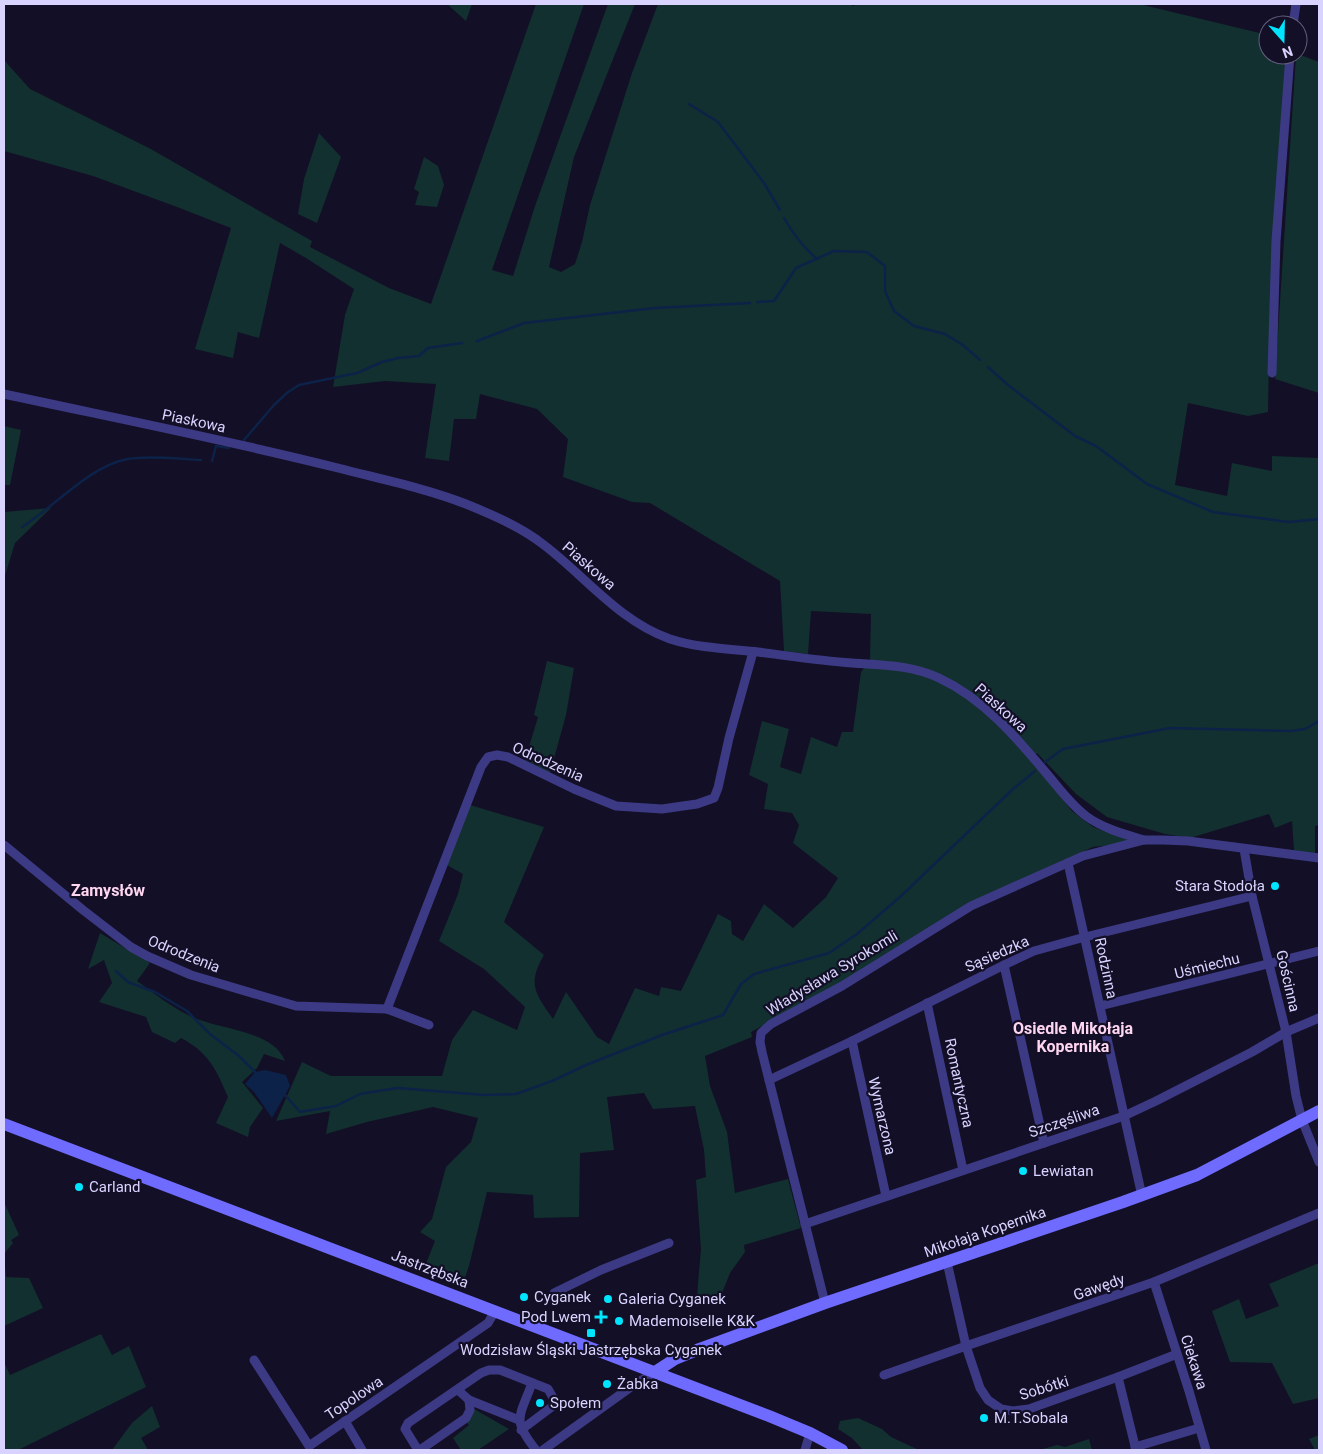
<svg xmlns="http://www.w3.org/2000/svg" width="1323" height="1454" font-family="Roboto,sans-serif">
<rect width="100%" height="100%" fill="#130f26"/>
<!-- green -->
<g fill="#12302f">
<polygon points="447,4 472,4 466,21"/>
<path d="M536,4H584L492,270L513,276L535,206L608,4H635L574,157L549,267L561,272L575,264L582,242L590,205L632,73L658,4H848L854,6L855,4H1139L1268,35V40L1259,43L1268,46V55H1288L1270,307L1268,412L1248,416L1188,403L1175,485L1227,496L1232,463L1272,471V456L1319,458V825L1315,826V855L1294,851L1292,821L1275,828L1269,814L1190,838L1165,834L1107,817L1076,794L1037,753L1031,760L1072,811L1093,827L1129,840L1128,843L1093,847L964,906L828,991L751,1032L752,1037L705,1056L710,1086L727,1132L735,1193L788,1179L801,1228L744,1245L745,1252L730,1273L720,1298L717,1300L696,1307L701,1249L696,1180L706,1177L704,1150L695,1106L653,1109L644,1093L607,1097L614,1150L580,1153L579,1217L534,1218L533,1195L487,1192L469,1266L462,1286L423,1271L435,1241L420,1232L432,1219L446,1167L471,1142L478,1118L433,1107L367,1122L326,1134L330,1111L276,1121L302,1062L331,1076H442L452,1040L473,1010L517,1030L525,1007L484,969L439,941L458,894L463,874L447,865L470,805L544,827L504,922L544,955C527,984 535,993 553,1019L566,992L597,1037L609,1044L635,988L659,996L661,987L681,991L718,914L731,921L732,934L743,941L764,904L793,928L826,897L838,878L793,843L799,825L792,813L764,809L768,784L749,775L762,721L789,729L780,767L801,774L811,737L837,747L842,732H853L861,672L870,661L871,614L811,611L808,654L784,651L780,581L650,503L632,502L563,477L568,439L537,409L480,394L476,419H454L449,461L425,458L436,384L385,381L333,387L345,315L354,289L306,258L280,243L259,338L238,332L233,358L195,349L231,228L177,207L93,176L4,151V60L30,89L149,148L312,241L310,247L389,288L431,304Z"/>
<polygon points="1298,54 1319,62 1319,393 1275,379 1296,55"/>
<polygon points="319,133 341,157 317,223 298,214 304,179"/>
<polygon points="424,157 438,166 444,185 437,207 415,205 419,192 414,189"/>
<polygon points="4,426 21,430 10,485 4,485"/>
<polygon points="51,508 15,543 4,579 4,512"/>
<polygon points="547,661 574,668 566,715 550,773 525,760 538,717 534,715"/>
<path d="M100,933L150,963L137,981C154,993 170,1006 188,1015C216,1030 273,1029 285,1061L264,1054L257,1068L242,1082L263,1108L250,1127L248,1137L216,1123L228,1097C216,1069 209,1053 181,1038L175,1043L152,1032L146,1017L99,1002L112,983L104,960L88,969Z"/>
<polygon points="4,1202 19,1235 11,1240 13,1243 4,1254 6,1277 29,1278 43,1308 4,1326"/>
<polygon points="1319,1263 1319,1398 1293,1404 1272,1363 1230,1362 1212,1311 1239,1299 1246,1319 1279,1306 1269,1284"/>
<polygon points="101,1334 112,1355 129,1346 146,1387 18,1450 4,1450 4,1362 10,1375"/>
<polygon points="152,1406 160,1427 141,1438 148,1450 112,1450 132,1423"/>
<polygon points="474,1409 509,1429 478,1450 461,1450 453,1438 469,1425 467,1423"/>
<polygon points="858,1418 882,1429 891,1437 919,1450 863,1450 852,1438 838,1429 840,1421"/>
<polygon points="1319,1435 1319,1450 1315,1450 1309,1439"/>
<polygon points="1089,1439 1092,1450 1039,1450 1057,1445 1065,1447"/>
</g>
<!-- water -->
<polygon fill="#0c2248" points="265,1070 286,1075 290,1086 272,1118 254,1092 245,1084 255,1072"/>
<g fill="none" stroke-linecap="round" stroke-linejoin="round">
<!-- stream -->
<g stroke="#0c2248" stroke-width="2.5">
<polyline points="689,104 718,122 764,183 780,210"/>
<path d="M784,218C793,234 803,247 817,259"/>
<polyline points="757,302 774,301 796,268 834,251 867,252 885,266 885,291 894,311 914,326 945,334 963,345 980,360"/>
<polyline points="477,341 524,323 655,308 750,303"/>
<polyline points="988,367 1008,385 1075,436 1096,446 1147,484 1213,512 1289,522 1319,519"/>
<polyline points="244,440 274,405 288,392 299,385 357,373 382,362 398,358 419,356 428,348 462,343"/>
<polyline points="212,461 216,446 229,448"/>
<path d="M22,527C54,507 91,465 128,459C149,455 179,459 201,460"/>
<polyline points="1045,762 1063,749 1170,728 1291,731 1305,729 1319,721"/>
<polyline points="116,971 128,982 155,992 187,1011 210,1034 239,1056 255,1072"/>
<polyline points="285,1095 300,1112 336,1106 360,1094 397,1088 485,1095 516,1094 552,1081 586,1065 662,1035 723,1015 741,984 754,974 829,953 857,934 901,896 1013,789 1035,771"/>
</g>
<!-- street -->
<g stroke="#3d3a85" stroke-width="9">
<polyline points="1293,25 1296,4"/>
<polyline points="1272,373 1276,241 1290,55"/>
<path d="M4,394C115,418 227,440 338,468C380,479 425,488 466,504C493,515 521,527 544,545C586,577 619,621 670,639C698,648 729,649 758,652C789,656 821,661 852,663C882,665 911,665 939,678C984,699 1016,737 1047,774C1059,788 1070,804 1086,816C1102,828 1124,834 1144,840"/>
<polyline points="4,845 83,910 131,947 147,956 191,975 296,1006 387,1009 429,1025"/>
<polyline points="1244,849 1252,896 1286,1032 1296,1096 1302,1120 1319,1162"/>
<polyline points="1068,863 1142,1196"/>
<polyline points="1004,965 1044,1143"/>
<polyline points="927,1003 963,1170"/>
<polyline points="1100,1006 1319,951"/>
<polyline points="387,1009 481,767 488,757 497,755 508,757 574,789 616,806 662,809 697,804 714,798 718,788 729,738 753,652"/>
<polyline points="852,1041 886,1196"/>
<polyline points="769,1080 852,1041 1004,965 1034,951 1085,937 1252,896"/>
<polyline points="805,1224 1124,1116 1156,1101 1252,1052 1286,1032 1319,1018"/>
<polyline points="947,1262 966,1346 980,1388 988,1400 1001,1409 1013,1411 1029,1409 1118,1377 1136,1450"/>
<polyline points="1154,1282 1189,1391 1206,1450"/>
<polyline points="554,1293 601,1270 669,1243"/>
<polyline points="825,1303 762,1052 760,1042 761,1033 771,1024 842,986 971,906 1083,856 1144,840 1163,840 1188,841 1319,858"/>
<polyline points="254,1360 309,1446 488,1323 495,1311"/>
<polyline points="884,1375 966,1346 1154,1282 1319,1213"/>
<polyline points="1118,1377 1177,1354"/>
<path d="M532,1383C520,1417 511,1419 536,1450"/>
<polyline points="458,1390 469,1400 519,1420"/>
<polyline points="345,1421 362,1450"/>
<polyline points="1135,1447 1199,1428"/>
<polyline points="418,1450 405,1429 408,1423 481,1373 489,1370 500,1370 548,1389 555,1401 553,1406 521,1430"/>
<polyline points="420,1450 466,1418 470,1410 469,1400"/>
<polyline points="543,1450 635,1384 655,1372"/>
<polyline points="805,1450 810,1433"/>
</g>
<!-- secondary -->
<g stroke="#6f6bff" stroke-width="12">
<polyline points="4,1124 769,1416 810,1433 842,1450"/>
<polyline points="655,1372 675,1359 697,1350 825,1303 1123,1202 1197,1175 1319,1111"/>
</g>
</g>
<!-- markers -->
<g fill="#00e5ff" stroke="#130f26" stroke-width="2">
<circle cx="1275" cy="886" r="5"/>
<circle cx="1023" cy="1171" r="5"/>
<circle cx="79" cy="1187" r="5"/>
<circle cx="524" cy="1297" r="5"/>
<circle cx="608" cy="1299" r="5"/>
<path d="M598.5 1309.5h5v5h5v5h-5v5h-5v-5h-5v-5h5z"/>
<circle cx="619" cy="1321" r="5"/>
<rect x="586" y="1328" width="10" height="10" rx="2.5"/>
<circle cx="607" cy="1384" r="5"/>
<circle cx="540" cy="1403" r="5"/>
<circle cx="984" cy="1418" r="5"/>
</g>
<g text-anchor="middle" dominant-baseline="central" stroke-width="4.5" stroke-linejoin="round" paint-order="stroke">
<!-- street labels -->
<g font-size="15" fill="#d9d4ff" stroke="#130f26">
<text transform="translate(194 421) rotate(12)">Piaskowa</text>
<text transform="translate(589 566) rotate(41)">Piaskowa</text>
<text transform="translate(1001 708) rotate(42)">Piaskowa</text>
<text transform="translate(548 762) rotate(24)">Odrodzenia</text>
<text transform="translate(184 954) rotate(22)">Odrodzenia</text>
<text transform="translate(997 954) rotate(-24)">Sąsiedzka</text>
<text transform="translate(1207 966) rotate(-14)">Uśmiechu</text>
<text transform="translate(1106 968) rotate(78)">Rodzinna</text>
<text transform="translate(832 973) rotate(-31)">Władysława Syrokomli</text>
<text transform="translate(1288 981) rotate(77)">Gościnna</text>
<text transform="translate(959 1083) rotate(78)">Romantyczna</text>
<text transform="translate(882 1116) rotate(77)">Wymarzona</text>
<text transform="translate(1064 1121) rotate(-19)">Szczęśliwa</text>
<text transform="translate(985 1232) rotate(-19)">Mikołaja Kopernika</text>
<text transform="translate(430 1269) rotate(21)">Jastrzębska</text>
<text transform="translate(1099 1287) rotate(-19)">Gawędy</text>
<text transform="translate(1194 1362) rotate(72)">Ciekawa</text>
<text transform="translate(1044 1388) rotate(-17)">Sobótki</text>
<text transform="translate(354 1398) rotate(-34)">Topolowa</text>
</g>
<!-- poi labels -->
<g font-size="15" fill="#d9d4ff" stroke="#130f26" text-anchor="start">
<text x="1265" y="886" text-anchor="end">Stara Stodoła</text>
<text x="1033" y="1171">Lewiatan</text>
<text x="89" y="1187">Carland</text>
<text x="534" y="1297">Cyganek</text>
<text x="618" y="1299">Galeria Cyganek</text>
<text x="591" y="1317" text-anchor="end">Pod Lwem</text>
<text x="629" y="1321">Mademoiselle K&amp;K</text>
<text x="591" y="1350" text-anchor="middle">Wodzisław Śląski Jastrzębska Cyganek</text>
<text x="617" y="1384">Żabka</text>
<text x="550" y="1403">Społem</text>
<text x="994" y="1418">M.T.Sobala</text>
</g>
<!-- neighbourhood labels -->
<g font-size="16" font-weight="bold" fill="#ffd6f0" stroke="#130f26">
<text x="108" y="890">Zamysłów</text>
<text x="1073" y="1028">Osiedle Mikołaja<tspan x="1073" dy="18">Kopernika</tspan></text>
</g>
</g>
<!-- border -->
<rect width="1323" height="1454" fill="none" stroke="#d9d4ff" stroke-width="10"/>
<!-- north arrow -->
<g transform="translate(1283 40) rotate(160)"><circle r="24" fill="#130f26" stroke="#625e7d"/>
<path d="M0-4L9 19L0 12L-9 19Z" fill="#00e5ff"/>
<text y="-8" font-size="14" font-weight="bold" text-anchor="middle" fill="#d9d4ff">N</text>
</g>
</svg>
